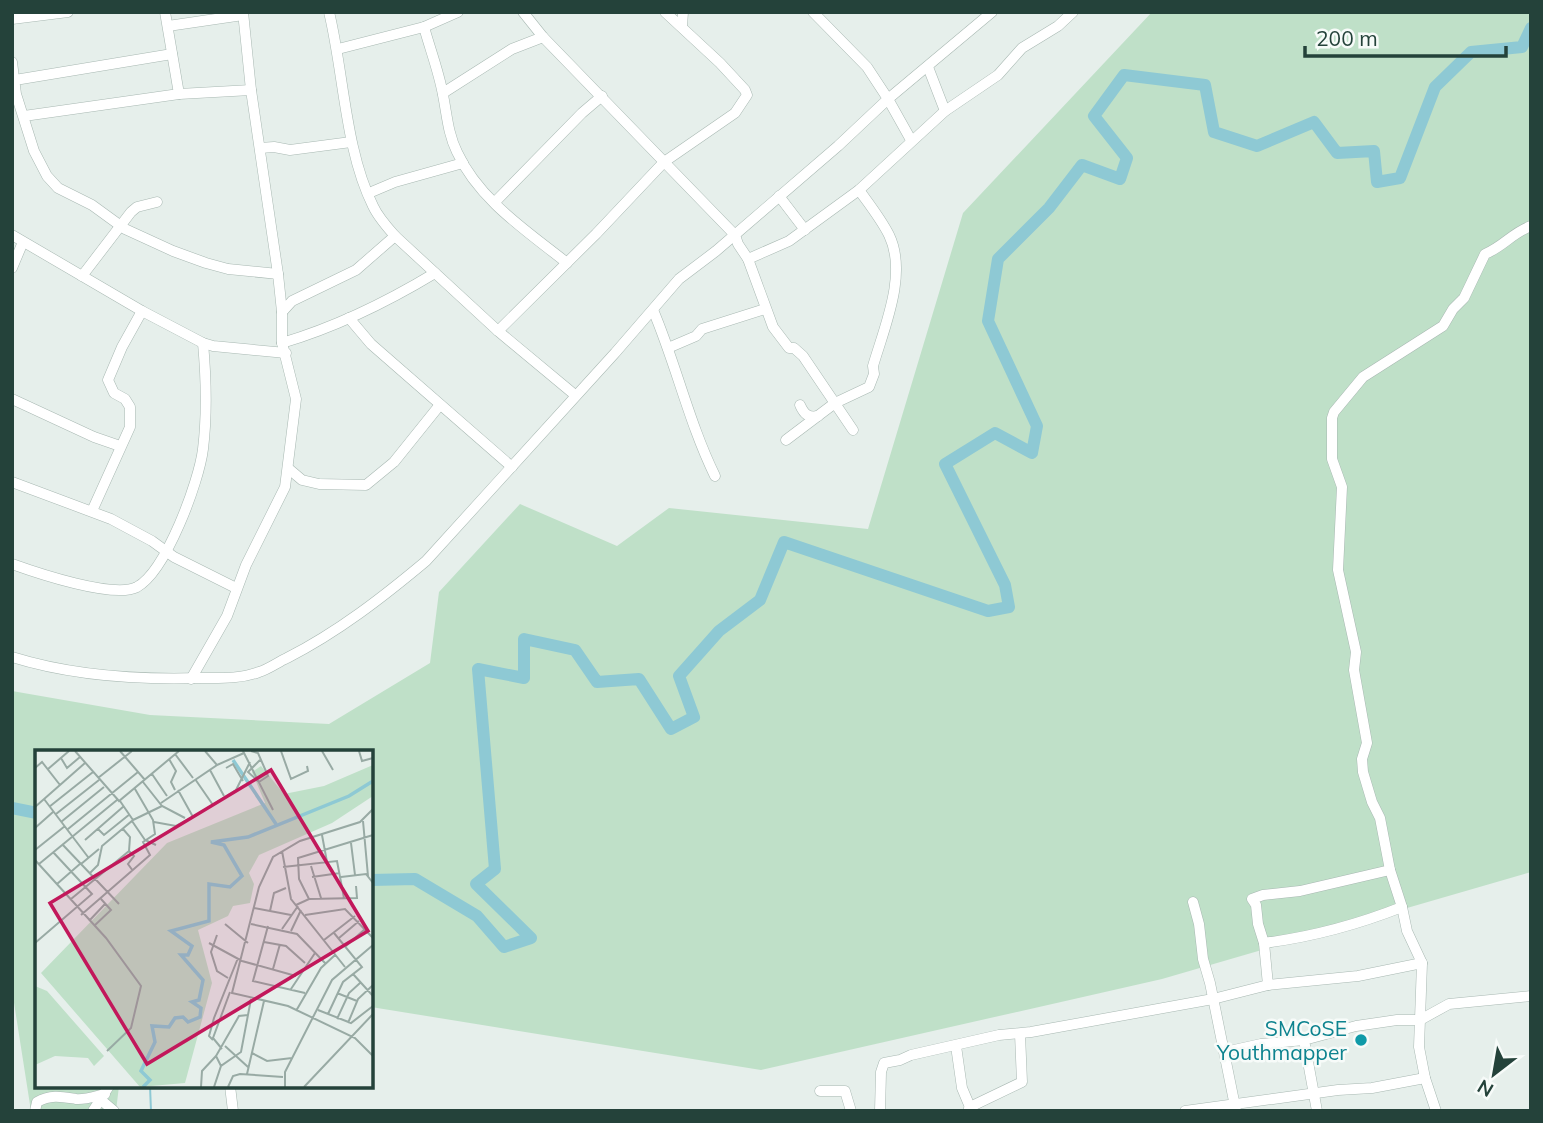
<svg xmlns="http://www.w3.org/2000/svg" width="1543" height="1123" font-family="Mulish,sans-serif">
<rect width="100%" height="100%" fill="#e6efeb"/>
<!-- green -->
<polygon fill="#bfe0c8" points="1152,12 1531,12 1531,872 1162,979 761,1070 371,1007 371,752 37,752 37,1086 119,1086 116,1111 31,1111 12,990 12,691 150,715 329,724 430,663 439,592 520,504 617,546 669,508 868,529 963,213"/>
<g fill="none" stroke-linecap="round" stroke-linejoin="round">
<!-- stream -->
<polyline stroke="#8ec9d4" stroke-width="2" points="150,1086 151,1111"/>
<!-- river -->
<g stroke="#8ec9d4" stroke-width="12">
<polyline points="12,808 37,813"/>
<polyline points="371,880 415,879 477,916 504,947 531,938 476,884 495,869 478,669 524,678 524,639 575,650 597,682 639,679 671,729 694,717 679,676 719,631 760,600 784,542 988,611 1009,607 1005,585 945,464 995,433 1032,453 1037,426 988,321 998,259 1049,208 1082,165 1120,179 1127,158 1094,116 1124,75 1205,85 1214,132 1257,146 1314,122 1337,153 1374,151 1377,182 1400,178 1435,87 1471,52 1522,47 1531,28"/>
</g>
<!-- minor casing -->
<g stroke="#a8b8b2" stroke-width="11">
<g id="minor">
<polyline points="165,12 179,94"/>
<path d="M329,12C344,74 345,150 373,206C378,217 387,227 395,236L498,331L575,395"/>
<polyline points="523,12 543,37 735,235 738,244 748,259 773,327 789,348 794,348 803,356 853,430"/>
<polyline points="12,19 68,12"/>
<polyline points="168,26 243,15"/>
<path d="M424,27C430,49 439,72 443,95C447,115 448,134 457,152C479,200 527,231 567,263"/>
<polyline points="682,27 683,12"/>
<polyline points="338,49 424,27 458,12"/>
<polyline points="12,62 16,94 34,151 47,176 58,188 92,205 125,229 173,251 206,263 228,269 278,274"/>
<polyline points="928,67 945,111"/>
<polyline points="15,80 172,54"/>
<polyline points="443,93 512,49 543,37"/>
<polyline points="24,116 179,94 251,90"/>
<polyline points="911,140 888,99 992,12"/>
<polyline points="260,148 274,147 290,150 351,142"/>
<polyline points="369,193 395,182 463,163"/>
<polyline points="779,196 805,230"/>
<polyline points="495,202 582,113 602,96"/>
<polyline points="12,235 142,311 203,343 213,346 286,353"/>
<polyline points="748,259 789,241 859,190 945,111 998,75 1022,48 1058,26 1073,12"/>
<polyline points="12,268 23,242"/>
<polyline points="82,276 131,212 137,207 157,202"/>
<path d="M653,310C676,364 689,423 715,476"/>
<polyline points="282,312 292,301 356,270 395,236"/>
<polyline points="349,318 371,344 512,467"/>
<polyline points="498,331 596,234 664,162 735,113 747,95 745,90 720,63 665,12"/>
<path d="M282,343C336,327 387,302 435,273"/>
<polyline points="668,348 696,336 702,329 765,309"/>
<polyline points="12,399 94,437 120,446"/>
<path d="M800,405C804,414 808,418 818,416"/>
<path d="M786,440L835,403L869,387L874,374L873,366C884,328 908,274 889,235C881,219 869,204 859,190"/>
<polyline points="289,469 302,480 319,484 366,485 394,462 439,406"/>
<polyline points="12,482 111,519 152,541 174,557 236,588"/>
<polyline points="92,511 130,427 130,407 125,399 114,393 108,380 122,347 142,311"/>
<path d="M12,564C37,573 114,599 137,587C166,571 199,482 203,449C207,416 206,376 203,343"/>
<path d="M12,657C73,676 138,680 201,678C220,678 241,679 259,672C269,669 278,662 287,658C338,632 383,597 426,561L615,353L679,279L716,251L838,146L888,99L867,67L813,12"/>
<polyline points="191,679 227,616 246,565 285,487 296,399 282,343 282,312 278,274 251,90 243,12"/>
<polyline points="1193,902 1199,924 1203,959 1210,983 1236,1111"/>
<path d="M1264,943C1311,937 1359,924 1402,907"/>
<polyline points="1268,985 1264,943 1258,924 1256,905 1252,899 1263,895 1300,891 1390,870"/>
<polyline points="956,1046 962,1088 970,1107"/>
<polyline points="1225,1052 1261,1044 1304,1040"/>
<polyline points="230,1086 233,1111"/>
<polyline points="820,1091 845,1091 851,1111"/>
<polyline points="101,1100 114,1111"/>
<path d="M35,1111L37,1102C51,1094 63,1097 76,1099C85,1100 96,1096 105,1094"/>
<polyline points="93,1111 109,1086"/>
<polyline points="880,1111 881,1072 884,1063 900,1060 911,1055 999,1035 1031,1032 1213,999 1268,985 1358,976 1422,963"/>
<polyline points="968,1111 970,1107 1022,1082 1020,1034"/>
<polyline points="1185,1111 1338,1090 1372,1088 1425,1078"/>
<polyline points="1317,1111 1304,1040 1356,1026 1397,1020 1420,1020 1449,1004 1531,996"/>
<path d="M1436,1111L1425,1078L1419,1047L1422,963L1407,931L1402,907L1390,870L1380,818L1372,802L1363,772L1362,759L1367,743L1354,670L1356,652L1338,570L1342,487L1332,459V418L1334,412L1363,377L1443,326L1453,309L1464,298L1485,254C1504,246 1512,233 1531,226"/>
</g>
</g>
<!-- minor -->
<use href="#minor" stroke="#fff" stroke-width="10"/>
</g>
<!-- markers -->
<circle fill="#0f9aa8" stroke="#f7fbf9" stroke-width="2.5" cx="1361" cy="1040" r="7"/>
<g text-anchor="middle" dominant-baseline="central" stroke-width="5" stroke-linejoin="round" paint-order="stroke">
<!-- culture labels -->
<g font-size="21" fill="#0d838f" stroke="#f7fbf9" text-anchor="end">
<text x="1347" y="1028">SMCoSE<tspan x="1347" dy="24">Youthmapper</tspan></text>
</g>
</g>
<!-- overview -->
<g transform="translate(35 750)">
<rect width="338" height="338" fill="#e6efeb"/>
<path d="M338,15V46L297,73L224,105L214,123L219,134L215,153L198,156L193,166L163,180L177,233L150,333L105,337L6,223L132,93L230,53L217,22L226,16L249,44L289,36ZM0,236L12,241L69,306L59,316L53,308L20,306L0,315Z" fill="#bfe0c8"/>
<path fill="none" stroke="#8ec9d4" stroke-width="3.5" d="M198,10L241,74M108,337L115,330L106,321L120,292L117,276L134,277L140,268L148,267L153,272L165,267L166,258L157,252L164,250L168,230L146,205H153L157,196L136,181L174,171V134L195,137L207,126L189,95L176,92L213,87L314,46L338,31"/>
<path fill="none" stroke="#98aaa4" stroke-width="2" d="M40,1L84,51L144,1M85,1L110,30M208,1L238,60M216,1L223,3L233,26L224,32M246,1L256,29L273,21L272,16M287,1L298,20M324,1L327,11L338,8M140,4L158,28M26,8L32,18L45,7M134,9L141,21L136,32L140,40M182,15L209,3M0,18L7,12L25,35M191,18L198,14L208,31M13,19L34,1M175,20L189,46M117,24L132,46M63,28L97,1M160,29L178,55M108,32L127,56L150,68M224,32L213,22L225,10M143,40L158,67M9,49L53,107M126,53L182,15L170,1M0,57L50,13M14,57L58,22M338,59L325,72L265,91L238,107L224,137L197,243L253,256L320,288L338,306M21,64L64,30M98,70L127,56M97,71L110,90L121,95M328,71L333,126M26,72L69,37M119,72L141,76L163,64L201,40L215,12M0,78L18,62M33,79L103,22M63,79L69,85L95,64M287,85L292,112M50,90L89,56M316,93L320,125M27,94L84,154M0,100L30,76M94,101L99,106L93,114L98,121M247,101L256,149L310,217M0,110L71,188L106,236L96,278L72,301M4,114L82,50M46,114L64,99M276,116L286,148M248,117L302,111L309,148M55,123L63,115L67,96L98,70L85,51M277,127L305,123M306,127L331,124L338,133M22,134L46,113M36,149L94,101L95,87L88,79M274,149L264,129L263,108L338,85M261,155L274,149L322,148L321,136M219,158L256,165M235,161L239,143L251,138M46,165L115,105L108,92L120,84L118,70L100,39M270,165L310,159L338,188M54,171L70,154M190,174L213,193M216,174L262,184L290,213M59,176L76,160L66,149M233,176L218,231L270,243M247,179L263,156M256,181L266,160M182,185L176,202L182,221L193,228M304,188L324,171M289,190L320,166M229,192L251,196L270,213M0,193L57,144L18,102M174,193L207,211L261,226M311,196L330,179M238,219L245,194M318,224L338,246M256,239L280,203M302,243L322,251M283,260L316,273L338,256M261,261L286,218L300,205M293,264L308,232L327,217L299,183M302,269L314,243L325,233M313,273L323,249L338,235M178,290L174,286L179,268L203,208M190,296L213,317M187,299L178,288L195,242M217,303L232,311L257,308M186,316L181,306L204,266L213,265M212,324L229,251M166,337L167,321L181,306M179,337L186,316L206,302L216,249M193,337L198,326L205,324L248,327M250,337V322L297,230L338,195M269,337L338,264"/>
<path fill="#c2185b" fill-opacity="0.15" stroke="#c2185b" stroke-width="3.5" d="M236,20L333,181L112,314L15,153Z"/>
<rect width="338" height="338" fill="none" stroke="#24423a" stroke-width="3.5"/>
</g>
<!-- border -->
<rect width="1543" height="1123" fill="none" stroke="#24423a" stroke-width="28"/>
<!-- north arrow -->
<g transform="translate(1494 1074) rotate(211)" stroke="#f7fbf9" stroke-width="5" paint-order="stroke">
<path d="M0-5L12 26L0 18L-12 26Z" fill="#24423a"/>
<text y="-10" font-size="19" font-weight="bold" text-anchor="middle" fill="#24423a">N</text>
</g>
<!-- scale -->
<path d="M1305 46v10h201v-10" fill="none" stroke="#24423a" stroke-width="3.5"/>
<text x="1316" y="46" font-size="21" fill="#24423a" stroke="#f7fbf9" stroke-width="5" paint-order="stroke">200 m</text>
</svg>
